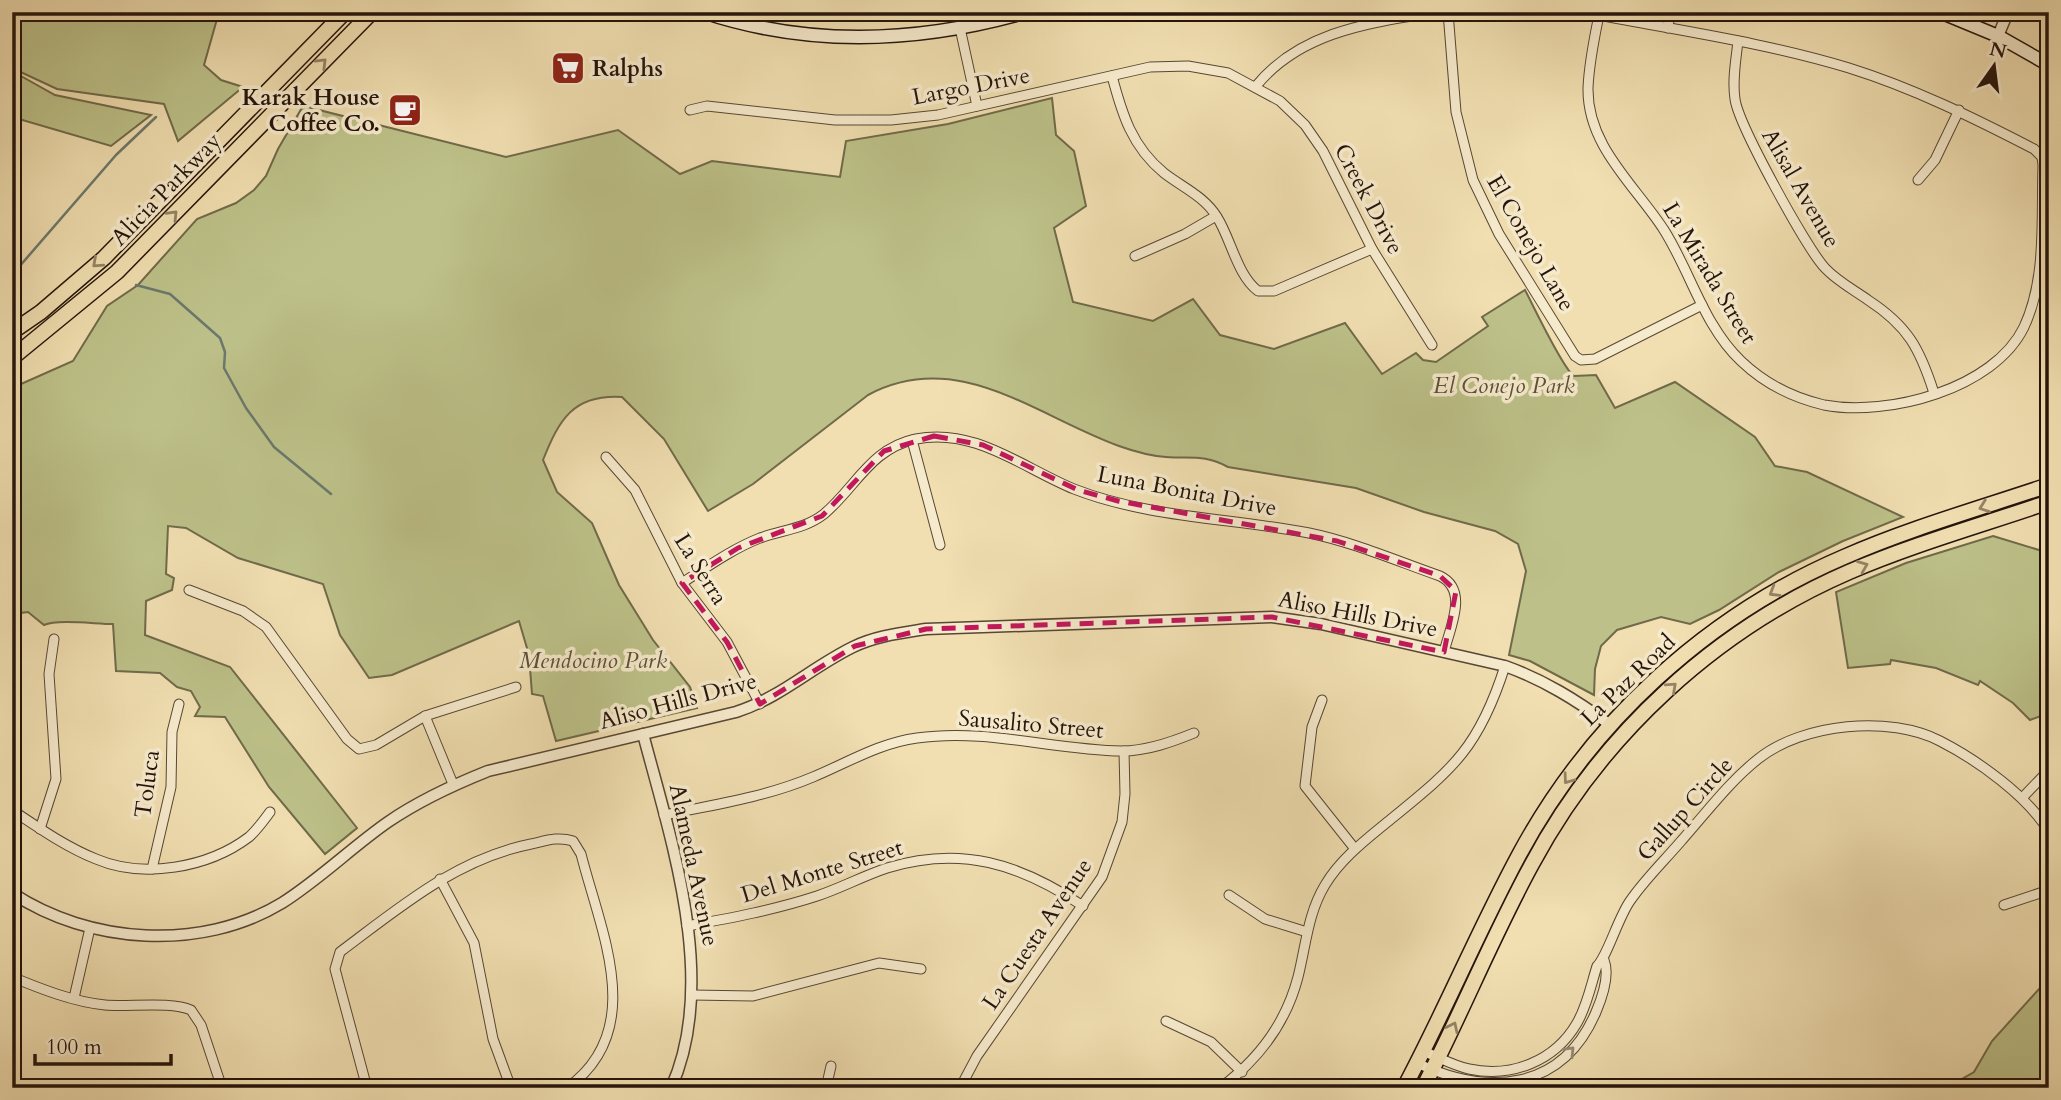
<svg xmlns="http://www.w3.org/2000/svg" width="2061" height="1100" font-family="Cardo,serif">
<rect width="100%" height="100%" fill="#f1dfb1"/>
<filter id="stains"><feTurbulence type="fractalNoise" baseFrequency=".00286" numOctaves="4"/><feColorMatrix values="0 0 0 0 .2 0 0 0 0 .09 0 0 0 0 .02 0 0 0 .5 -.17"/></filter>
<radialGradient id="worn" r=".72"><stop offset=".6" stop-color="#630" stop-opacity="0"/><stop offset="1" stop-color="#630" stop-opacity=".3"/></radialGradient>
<!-- green -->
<g fill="#bdc189" stroke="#706a4a" stroke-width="2">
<polygon points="12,12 219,12 204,65 221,80 243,87 178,141 164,104 57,89 12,68"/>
<polygon points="12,71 55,95 151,115 111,146 12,117"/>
<path d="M1052,98L1056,135L1074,151L1086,206L1054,228L1073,302L1153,321L1193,299L1220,335L1274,349L1345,323L1382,374L1416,353L1423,360L1436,362L1488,326L1482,317L1525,290C1534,307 1563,369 1574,376L1596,375L1615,408L1675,382L1755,437L1775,466L1807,472L1903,517L1843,541L1779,572L1719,610L1690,624L1661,617L1617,630L1601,646L1595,669L1594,695L1530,661L1509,655L1526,571L1518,544L1495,531L1424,512L1356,488L1228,467C1204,454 1191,459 1166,457C1151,456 1133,451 1119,446C1036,416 958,347 868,395L753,484L708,511L664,439L622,397C573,394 559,420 543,460L557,492L592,523L619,585L653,640L690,687L697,708L556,741L543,696L532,694L529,655L519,621L392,675L369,678L340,635L323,584L238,558L186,528L168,526L166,574L174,578L172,590L146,601L145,635L230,667L357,828L325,854L269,787L225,717L195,716L200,707L191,691L177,687L160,673L116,671L113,624C95,624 58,619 44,625L28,612L12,614V388L73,361L107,306L138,285L197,219L236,203L254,190L266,176L278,149L303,106L506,157L618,130L680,174L712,161L840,177L846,141L948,124Z"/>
<polygon points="1993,536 2049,553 2049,713 2030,720 2013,703 1980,681 1978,685 1936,668 1891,660 1890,664 1848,668 1836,592 1906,563"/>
<polygon points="2049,978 2049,1088 1946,1088 1974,1072 1992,1041"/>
</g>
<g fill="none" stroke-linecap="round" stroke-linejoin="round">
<!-- stream -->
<g stroke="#6b796d" stroke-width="2.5">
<polyline points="12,275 116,155 156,117"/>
<polyline points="136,285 170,294 220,338 225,352 224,368 246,408 274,447 331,494"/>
</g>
<!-- minor casing -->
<g stroke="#574734" stroke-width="11">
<g id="minor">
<polyline points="1448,12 1456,112 1473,180 1499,234 1575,356 1581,360 1595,359 1702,305"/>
<path d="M1577,12L1599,15C1682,31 1767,43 1849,68C1913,88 1974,118 2034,149L2042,157L2043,165C2041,218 2047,278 2024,327C1994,389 1888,417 1824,405C1794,398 1764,383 1741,361C1704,326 1691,273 1664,230C1635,185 1587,146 1588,88C1589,64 1594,39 1599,15"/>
<polyline points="960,28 977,106"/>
<polyline points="1668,28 1670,12"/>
<path d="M1738,41C1736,60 1732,80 1735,99C1738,124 1807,249 1825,268C1837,281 1854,290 1868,300C1908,326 1920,349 1934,393"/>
<path d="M1112,76C1122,114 1132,147 1164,173C1182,187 1204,196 1217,217C1231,239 1237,275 1258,291H1274L1372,249"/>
<path d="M1256,86C1301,31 1370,23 1436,12"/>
<polyline points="690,110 707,106 835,120 891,120 938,115 1150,67 1188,66 1228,73 1280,101 1305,125 1323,151 1372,249 1432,345"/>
<polyline points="1918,180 1935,160 1959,110"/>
<polyline points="1135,256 1185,234 1216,216"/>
<polyline points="912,440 940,545"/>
<polyline points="606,457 635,490 682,583 727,642 760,704"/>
<path d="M682,583C707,567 732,549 760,538C782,530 805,529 824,514C856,487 871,448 916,439C974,427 1023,468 1074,489C1148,518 1232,518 1309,533C1353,542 1397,561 1440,576C1469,590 1450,627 1444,652"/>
<polyline points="189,590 243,611 266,627 347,739 359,749 376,745 425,716 516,687"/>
<polyline points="1322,700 1312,727 1305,786 1355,849"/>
<polyline points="425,716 453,784"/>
<polyline points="2022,798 2049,770"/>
<path d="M12,810C39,828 66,847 96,859C143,879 208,868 249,837C257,830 264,820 270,812"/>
<path d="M664,815C713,805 766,797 813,777C847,763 879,743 917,738C986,728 1053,750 1122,751C1147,751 1172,742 1194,733"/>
<polyline points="40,829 56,779 49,674 54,639"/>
<polyline points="152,869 171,787 172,732 179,704"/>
<polyline points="440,879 474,943 493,1039 511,1088"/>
<polyline points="1229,895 1265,919 1307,932"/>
<polyline points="2004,905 2049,890"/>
<path d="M687,926C731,918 774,910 817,896C841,888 863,876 887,868C961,845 1020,864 1083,906"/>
<path d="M12,977C41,989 74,1002 105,1005C129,1007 171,1001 191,1010L201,1025L222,1088"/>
<polyline points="692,995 753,996 879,963 921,969"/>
<polyline points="74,998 90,928"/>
<polyline points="1166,1021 1211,1042 1242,1072"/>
<path d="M1423,1051C1438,1057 1454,1066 1469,1069C1512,1078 1555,1061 1577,1023C1587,1006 1591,985 1597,966C1607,957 1618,918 1630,901C1645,879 1665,860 1682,840C1706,813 1729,782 1758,759C1803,723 1890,715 1940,741C1977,760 2028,796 2049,832"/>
<path d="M1417,1063C1487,1096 1562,1092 1596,1012C1602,998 1610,975 1604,960"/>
<path d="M367,1088L335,969L340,952C399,908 456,859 531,844C545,841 558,836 573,841L581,854C601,933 648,1030 567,1088"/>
<polyline points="826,1088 831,1066"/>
<polyline points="960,1088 977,1056 1102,877 1122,822 1125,794 1124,751"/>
<path d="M1220,1088C1258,1060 1286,1023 1298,977C1306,945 1308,913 1325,885C1340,860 1363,842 1385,824C1451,770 1478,751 1505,666"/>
</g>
</g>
<!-- tertiary casing -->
<g stroke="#574734" stroke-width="13">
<g id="tertiary">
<polyline points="1998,36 2008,12"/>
<path d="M643,734C671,840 719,982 671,1088"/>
<path d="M12,893C89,944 201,952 282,903C320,879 352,847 388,822C420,800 453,785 488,771L736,712C780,698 812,667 853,647C875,636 901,633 926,629L1272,617L1321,624L1505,666C1544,680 1576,700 1609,724"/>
</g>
</g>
<!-- secondary casing -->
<g stroke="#24140b" stroke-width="15">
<g id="secondary">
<path d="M703,12C811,48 919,43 1027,12"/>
<polyline points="1940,12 1998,36 2049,65"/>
</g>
</g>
<!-- primary casing -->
<g stroke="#24140b" stroke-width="17">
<g id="primary">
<polyline points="12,332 41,312 104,258 345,12"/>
<polyline points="12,358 117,272 372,12"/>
<path d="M1404,1088C1445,1011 1478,931 1519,855C1590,723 1706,616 1844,557C1910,528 1981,508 2049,485"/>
<path d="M1423,1088C1461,1015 1492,937 1532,864C1601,735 1715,630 1849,572C1914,544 1982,525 2049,502"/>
</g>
</g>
<!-- minor -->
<use href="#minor" stroke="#f6eacc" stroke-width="9"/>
<!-- tertiary -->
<use href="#tertiary" stroke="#f6eacc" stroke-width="10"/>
<!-- secondary -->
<use href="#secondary" stroke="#f6eacc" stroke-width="12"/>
<!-- primary -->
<use href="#primary" stroke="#f1dfb1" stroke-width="14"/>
</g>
<!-- one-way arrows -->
<defs><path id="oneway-chevron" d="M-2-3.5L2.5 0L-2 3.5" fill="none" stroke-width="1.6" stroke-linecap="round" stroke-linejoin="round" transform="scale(1.75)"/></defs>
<g stroke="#958466">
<use href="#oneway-chevron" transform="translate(322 63) rotate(-45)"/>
<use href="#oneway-chevron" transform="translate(173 215) rotate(-46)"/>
<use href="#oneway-chevron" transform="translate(97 263) rotate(138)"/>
<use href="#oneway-chevron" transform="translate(1984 507) rotate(160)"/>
<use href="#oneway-chevron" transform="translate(1863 566) rotate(-22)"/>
<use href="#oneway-chevron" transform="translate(1774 592) rotate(149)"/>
<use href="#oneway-chevron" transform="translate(1672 687) rotate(-42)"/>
<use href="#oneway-chevron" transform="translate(1568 779) rotate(126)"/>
<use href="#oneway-chevron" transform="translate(1453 1027) rotate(-64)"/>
</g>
<use stroke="#988a75" href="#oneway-chevron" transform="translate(1570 1051) rotate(-46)"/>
<!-- marked area -->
<path fill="none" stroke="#c2185b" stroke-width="5" stroke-dasharray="14 9" stroke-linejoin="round" d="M934,436L983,445L1078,490L1118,501L1337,541L1440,576L1456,591L1444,652L1272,617L926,629L855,646L760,704L727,642L682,583L738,548L822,516L884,451Z"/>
<!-- icons -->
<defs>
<g id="supermarket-square" transform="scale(1.75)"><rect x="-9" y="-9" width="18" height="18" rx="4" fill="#8f2418" stroke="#f6eacc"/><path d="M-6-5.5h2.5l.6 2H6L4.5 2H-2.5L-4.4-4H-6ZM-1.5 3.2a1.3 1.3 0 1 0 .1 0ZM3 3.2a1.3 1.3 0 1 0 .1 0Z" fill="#fff"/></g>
<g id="cafe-square" transform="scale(1.75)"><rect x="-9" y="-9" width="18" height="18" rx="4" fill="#8f2418" stroke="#f6eacc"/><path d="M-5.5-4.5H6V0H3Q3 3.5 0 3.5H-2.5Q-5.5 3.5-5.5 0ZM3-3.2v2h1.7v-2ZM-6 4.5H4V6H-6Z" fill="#fff"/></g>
</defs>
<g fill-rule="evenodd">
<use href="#supermarket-square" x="568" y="68"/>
<use href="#cafe-square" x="405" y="110"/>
</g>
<g text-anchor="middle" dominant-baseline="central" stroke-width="7" stroke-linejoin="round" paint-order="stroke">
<!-- poi labels -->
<g font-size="23" font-weight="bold" fill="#24140b" stroke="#f6eacc" text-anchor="start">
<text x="592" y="68">Ralphs</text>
<text x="380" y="97" text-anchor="end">Karak House<tspan x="380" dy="26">Coffee Co.</tspan></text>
</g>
<!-- street labels -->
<g font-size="23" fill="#24140b" stroke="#f6eacc">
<text transform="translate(971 86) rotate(-11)">Largo Drive</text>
<text transform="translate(1801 188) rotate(60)">Alisal Avenue</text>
<text transform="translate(166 189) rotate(-46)">Alicia Parkway</text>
<text transform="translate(1369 199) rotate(62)">Creek Drive</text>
<text transform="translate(1531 243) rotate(60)">El Conejo Lane</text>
<text transform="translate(1710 273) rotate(59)">La Mirada Street</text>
<text transform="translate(1187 491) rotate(11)">Luna Bonita Drive</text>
<text transform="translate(701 569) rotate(58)">La Serra</text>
<text transform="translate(1358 614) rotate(11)">Aliso Hills Drive</text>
<text transform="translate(1628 680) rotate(-44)">La Paz Road</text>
<text transform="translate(678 701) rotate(-15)">Aliso Hills Drive</text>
<text transform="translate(1031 724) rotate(5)">Sausalito Street</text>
<text transform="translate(147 784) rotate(-82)">Toluca</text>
<text transform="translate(1685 809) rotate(-48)">Gallup Circle</text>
<text transform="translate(694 865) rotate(78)">Alameda Avenue</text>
<text transform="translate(822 871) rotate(-17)">Del Monte Street</text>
<text transform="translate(1037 934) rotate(-56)">La Cuesta Avenue</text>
</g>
<!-- park labels -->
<g font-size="23" font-style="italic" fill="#5a5137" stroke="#f6eacc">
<text x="1504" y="385">El Conejo Park</text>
<text x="593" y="660">Mendocino Park</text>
</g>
</g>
<!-- margin -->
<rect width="2061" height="1100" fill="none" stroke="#f1dfb1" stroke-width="42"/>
<rect x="14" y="14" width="2033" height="1072" fill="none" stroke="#24140b" stroke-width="3.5"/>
<rect x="21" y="21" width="2019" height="1058" fill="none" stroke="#24140b" stroke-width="2"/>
<!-- north arrow -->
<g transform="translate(1994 66) rotate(14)" stroke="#f6eacc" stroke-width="5" paint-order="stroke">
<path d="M0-5L12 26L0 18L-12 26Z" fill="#24140b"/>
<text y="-10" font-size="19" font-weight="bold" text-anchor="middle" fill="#24140b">N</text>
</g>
<!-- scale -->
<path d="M35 1054v10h136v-10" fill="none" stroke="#24140b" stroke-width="3.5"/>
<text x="46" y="1054" font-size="21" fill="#24140b" stroke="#f6eacc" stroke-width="5" paint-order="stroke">100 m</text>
<rect width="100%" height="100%" filter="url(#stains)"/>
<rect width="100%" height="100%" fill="url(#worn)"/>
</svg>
